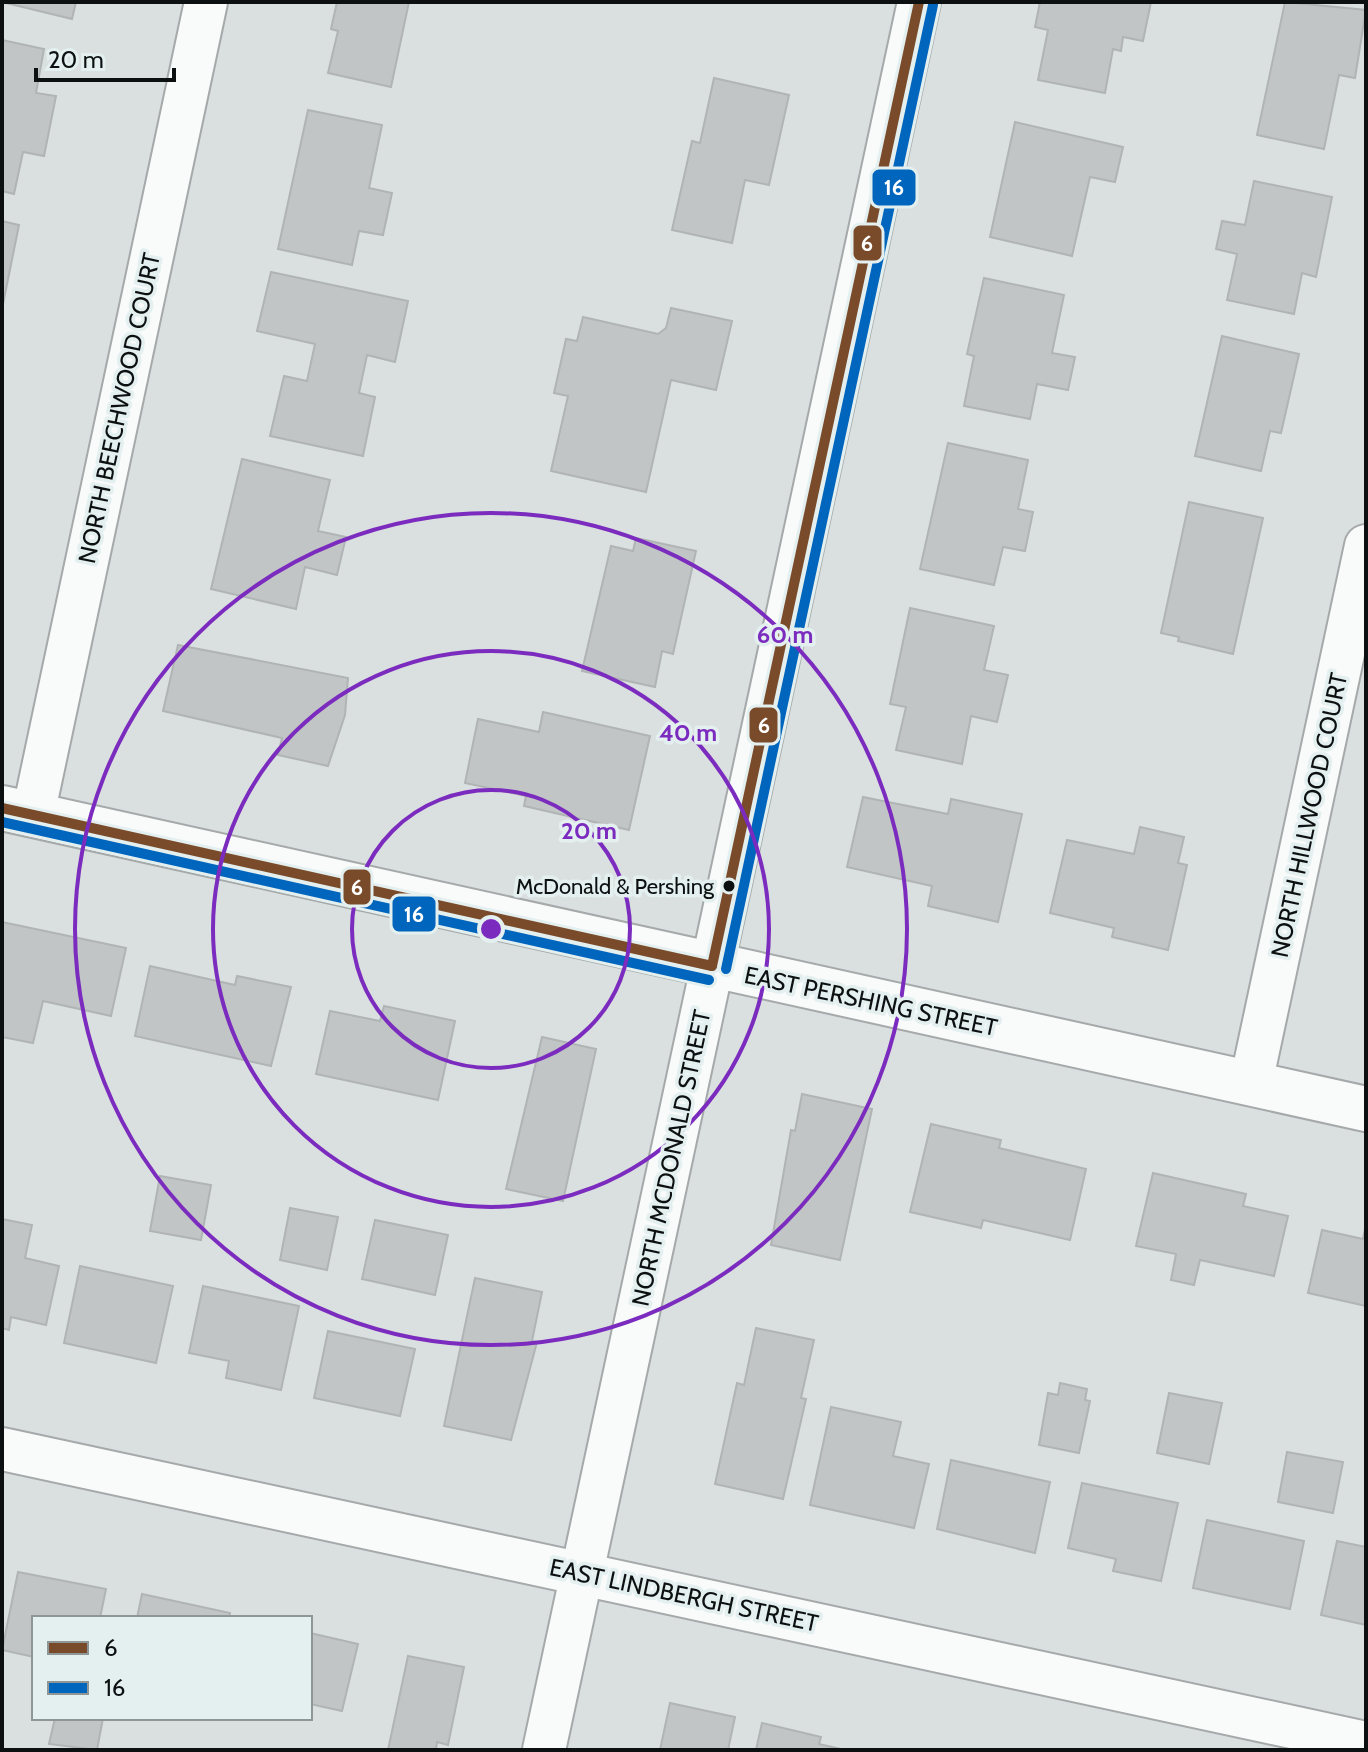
<svg xmlns="http://www.w3.org/2000/svg" width="1368" height="1752" font-family="Cabin,sans-serif">
<rect width="100%" height="100%" fill="#dadfdf"/>
<!-- building -->
<g fill="#c1c5c5" stroke="#b0b4b5" stroke-width="2">
<polygon points="2,2 76,2 72,19"/>
<polygon points="337,2 409,2 391,87 328,73 338,31 331,29"/>
<polygon points="1040,2 1151,2 1143,41 1123,37 1121,51 1113,49 1105,93 1038,80 1048,30 1035,27"/>
<polygon points="1285,2 1366,10 1355,78 1339,75 1324,149 1257,135"/>
<polygon points="2,40 44,49 36,93 56,96 44,156 23,152 14,194 2,191"/>
<polygon points="714,78 789,95 769,185 745,180 732,243 672,230 692,141 700,143"/>
<polygon points="308,110 382,125 369,188 392,193 383,235 359,231 352,265 278,249"/>
<polygon points="1015,122 1123,147 1115,182 1090,177 1072,256 990,237"/>
<polygon points="1254,181 1332,197 1316,277 1302,273 1294,314 1227,300 1237,254 1216,249 1222,221 1245,225"/>
<polygon points="2,221 19,225 2,309"/>
<polygon points="271,272 408,301 395,362 367,355 359,393 375,397 363,456 270,436 284,376 307,381 315,344 257,331"/>
<polygon points="984,278 1064,295 1052,353 1075,357 1068,390 1037,384 1030,419 964,406 974,356 967,354"/>
<polygon points="671,308 732,321 716,390 671,380 646,492 551,471 568,396 554,393 566,339 577,341 583,317 658,334 666,328"/>
<polygon points="1222,336 1299,354 1281,433 1270,431 1261,471 1195,456"/>
<polygon points="948,443 1028,460 1018,509 1033,512 1025,551 1003,547 994,585 920,569"/>
<polygon points="242,459 330,480 318,531 346,537 337,575 305,567 296,609 211,589"/>
<polygon points="1189,502 1263,518 1233,654 1178,641 1179,637 1161,633"/>
<polygon points="636,538 696,551 673,654 662,651 655,687 582,671 611,546 633,551"/>
<polygon points="910,608 994,626 984,670 1008,675 997,722 971,716 962,764 896,750 906,707 890,704"/>
<polygon points="178,645 348,678 345,715 328,766 278,755 282,738 163,711"/>
<polygon points="543,712 650,736 629,830 524,806 526,796 465,783 478,719 539,732"/>
<polygon points="863,797 948,814 951,799 1022,814 998,922 928,906 932,886 847,867"/>
<polygon points="1140,827 1184,837 1178,863 1187,865 1168,950 1112,937 1114,928 1050,913 1067,840 1134,854"/>
<polygon points="2,922 126,948 111,1016 43,1001 33,1043 2,1037"/>
<polygon points="150,966 235,985 237,976 291,987 271,1066 135,1036"/>
<polygon points="384,1006 455,1021 438,1100 316,1074 330,1011 380,1021"/>
<polygon points="542,1037 596,1049 563,1201 506,1189"/>
<polygon points="802,1094 872,1109 840,1260 771,1245 791,1130 795,1131"/>
<polygon points="931,1124 1001,1140 999,1148 1086,1169 1070,1240 983,1220 981,1228 910,1212"/>
<polygon points="1153,1173 1246,1194 1243,1206 1288,1216 1274,1276 1200,1260 1194,1285 1171,1280 1176,1254 1136,1246"/>
<polygon points="160,1176 211,1185 201,1240 150,1231"/>
<polygon points="290,1208 338,1217 327,1270 280,1260"/>
<polygon points="2,1219 32,1225 25,1258 59,1266 46,1325 11,1317 9,1330 2,1328"/>
<polygon points="375,1220 448,1235 435,1295 362,1279"/>
<polygon points="1365,1229 1366,1306 1308,1293 1322,1230 1363,1239"/>
<polygon points="80,1266 173,1286 156,1363 64,1343"/>
<polygon points="475,1278 542,1292 532,1341 537,1342 511,1440 444,1426"/>
<polygon points="203,1286 299,1306 281,1390 226,1378 229,1361 189,1353"/>
<polygon points="756,1328 814,1340 801,1398 806,1399 783,1499 715,1484 737,1383 744,1385"/>
<polygon points="328,1331 415,1349 400,1416 314,1398"/>
<polygon points="1060,1383 1087,1389 1085,1400 1090,1401 1079,1453 1039,1445 1048,1393 1058,1395"/>
<polygon points="1169,1393 1222,1403 1209,1464 1157,1453"/>
<polygon points="831,1407 901,1422 893,1456 929,1464 914,1528 810,1505"/>
<polygon points="1287,1452 1343,1462 1333,1513 1278,1502"/>
<polygon points="951,1460 1050,1482 1035,1553 937,1529"/>
<polygon points="1082,1483 1178,1503 1161,1581 1113,1571 1116,1559 1068,1548"/>
<polygon points="1207,1520 1304,1541 1290,1609 1193,1588"/>
<polygon points="1337,1541 1366,1547 1366,1625 1321,1615"/>
<polygon points="18,1572 106,1589 100,1618 34,1618 34,1657 2,1650"/>
<polygon points="142,1594 230,1613 229,1618 137,1618"/>
<polygon points="310,1633 358,1644 342,1711 310,1704"/>
<polygon points="408,1656 464,1667 448,1745 437,1742 436,1750 388,1750"/>
<polygon points="670,1703 735,1717 728,1750 660,1750"/>
<polygon points="55,1718 103,1718 97,1750 49,1744"/>
<polygon points="762,1723 821,1737 819,1744 845,1750 756,1750"/>
</g>
<g fill="none" stroke-linecap="round" stroke-linejoin="round">
<!-- street casing -->
<g stroke="#a5a9a9" stroke-width="46">
<g id="street">
<polyline points="33,815 206,2"/>
<polyline points="1251,1083 1366,546"/>
<polyline points="2,1449 1366,1743"/>
<polyline points="544,1750 919,2"/>
</g>
</g>
<!-- secondary casing -->
<g stroke="#a5a9a9" stroke-width="48">
<polyline id="secondary" points="2,808 1366,1109"/>
</g>
<!-- street -->
<use href="#street" stroke="#f9fafa" stroke-width="42"/>
<!-- secondary -->
<use href="#secondary" stroke="#f9fafa" stroke-width="44"/>
<!-- bus-1 casing -->
<g stroke="#e4efef" stroke-width="16">
<g id="bus-1">
<polyline points="2,808 712,966"/>
<polyline points="712,966 919,2"/>
</g>
</g>
<!-- bus-2 casing -->
<g stroke="#e4efef" stroke-width="16">
<g id="bus-2">
<polyline points="2,822 709,980"/>
<polyline points="726,969 933,5"/>
</g>
</g>
<!-- bus-1 -->
<use href="#bus-1" stroke="#7a4b2a" stroke-width="10"/>
<!-- bus-2 -->
<use href="#bus-2" stroke="#0065bd" stroke-width="10"/>
</g>
<!-- distance rings -->
<g fill="none" stroke="#7b2cbf" stroke-width="4">
<circle cx="491" cy="929" r="139"/>
<circle cx="491" cy="929" r="278"/>
<circle cx="491" cy="929" r="416"/>
</g>
<!-- markers -->
<circle fill="#0c1010" stroke="#e4efef" stroke-width="3" cx="729" cy="886" r="7"/>
<g text-anchor="middle" dominant-baseline="central" stroke-width="7" stroke-linejoin="round" paint-order="stroke">
<!-- bus labels -->
<g font-size="22" fill="#0c1010" stroke="#e4efef" text-anchor="end">
<text x="714" y="886">McDonald &amp; Pershing</text>
</g>
<!-- street labels -->
<g font-size="24" fill="#0c1010" stroke="#e4efef">
<text transform="translate(119 408) rotate(-78)">NORTH BEECHWOOD COURT</text>
<text transform="translate(1309 815) rotate(-78)">NORTH HILLWOOD COURT</text>
<text transform="translate(871 1001) rotate(12)">EAST PERSHING STREET</text>
<text transform="translate(671 1158) rotate(-78)">NORTH MCDONALD STREET</text>
<text transform="translate(684 1595) rotate(12)">EAST LINDBERGH STREET</text>
</g>
</g>
<circle cx="491" cy="929" r="12" fill="#7b2cbf" stroke="#e4efef" stroke-width="4"/>
<g font-size="24" text-anchor="middle" font-weight="bold" fill="#7b2cbf" stroke="#e4efef" stroke-width="7" stroke-linejoin="round" paint-order="stroke">
<text x="785" y="643">60 m</text>
<text x="688" y="741">40 m</text>
<text x="589" y="839">20 m</text>
</g>
<g stroke="#e4efef" stroke-width="3">
<rect x="871" y="168" width="46" height="39" rx="8" fill="#0065bd"/>
<rect x="852" y="224" width="31" height="38" rx="8" fill="#7a4b2a"/>
<rect x="748" y="706" width="31" height="38" rx="8" fill="#7a4b2a"/>
<rect x="342" y="868" width="30" height="38" rx="8" fill="#7a4b2a"/>
<rect x="391" y="895" width="46" height="38" rx="8" fill="#0065bd"/>
</g>
<g font-size="22" text-anchor="middle" font-weight="bold" fill="#fff">
<text x="894" y="195">16</text>
<text x="867" y="251">6</text>
<text x="764" y="733">6</text>
<text x="357" y="895">6</text>
<text x="414" y="922">16</text>
</g>
<!-- border -->
<rect width="1368" height="1752" fill="none" stroke="#0c1010" stroke-width="8"/>
<!-- legend -->
<rect x="32" y="1616" width="280" height="104" fill="#e4efef" stroke="#8e9696" stroke-width="2"/>
<rect x="48" y="1642" width="40" height="12" fill="#7a4b2a" stroke="#8e9696" stroke-width="2"/>
<text x="104" y="1656" font-size="24" fill="#0c1010">6</text>
<rect x="48" y="1682" width="40" height="12" fill="#0065bd" stroke="#8e9696" stroke-width="2"/>
<text x="104" y="1696" font-size="24" fill="#0c1010">16</text>
<!-- scale -->
<path d="M36 68v12h138v-12" fill="none" stroke="#0c1010" stroke-width="4"/>
<text x="48" y="68" font-size="24" fill="#0c1010" stroke="#e4efef" stroke-width="6" paint-order="stroke">20 m</text>
</svg>
